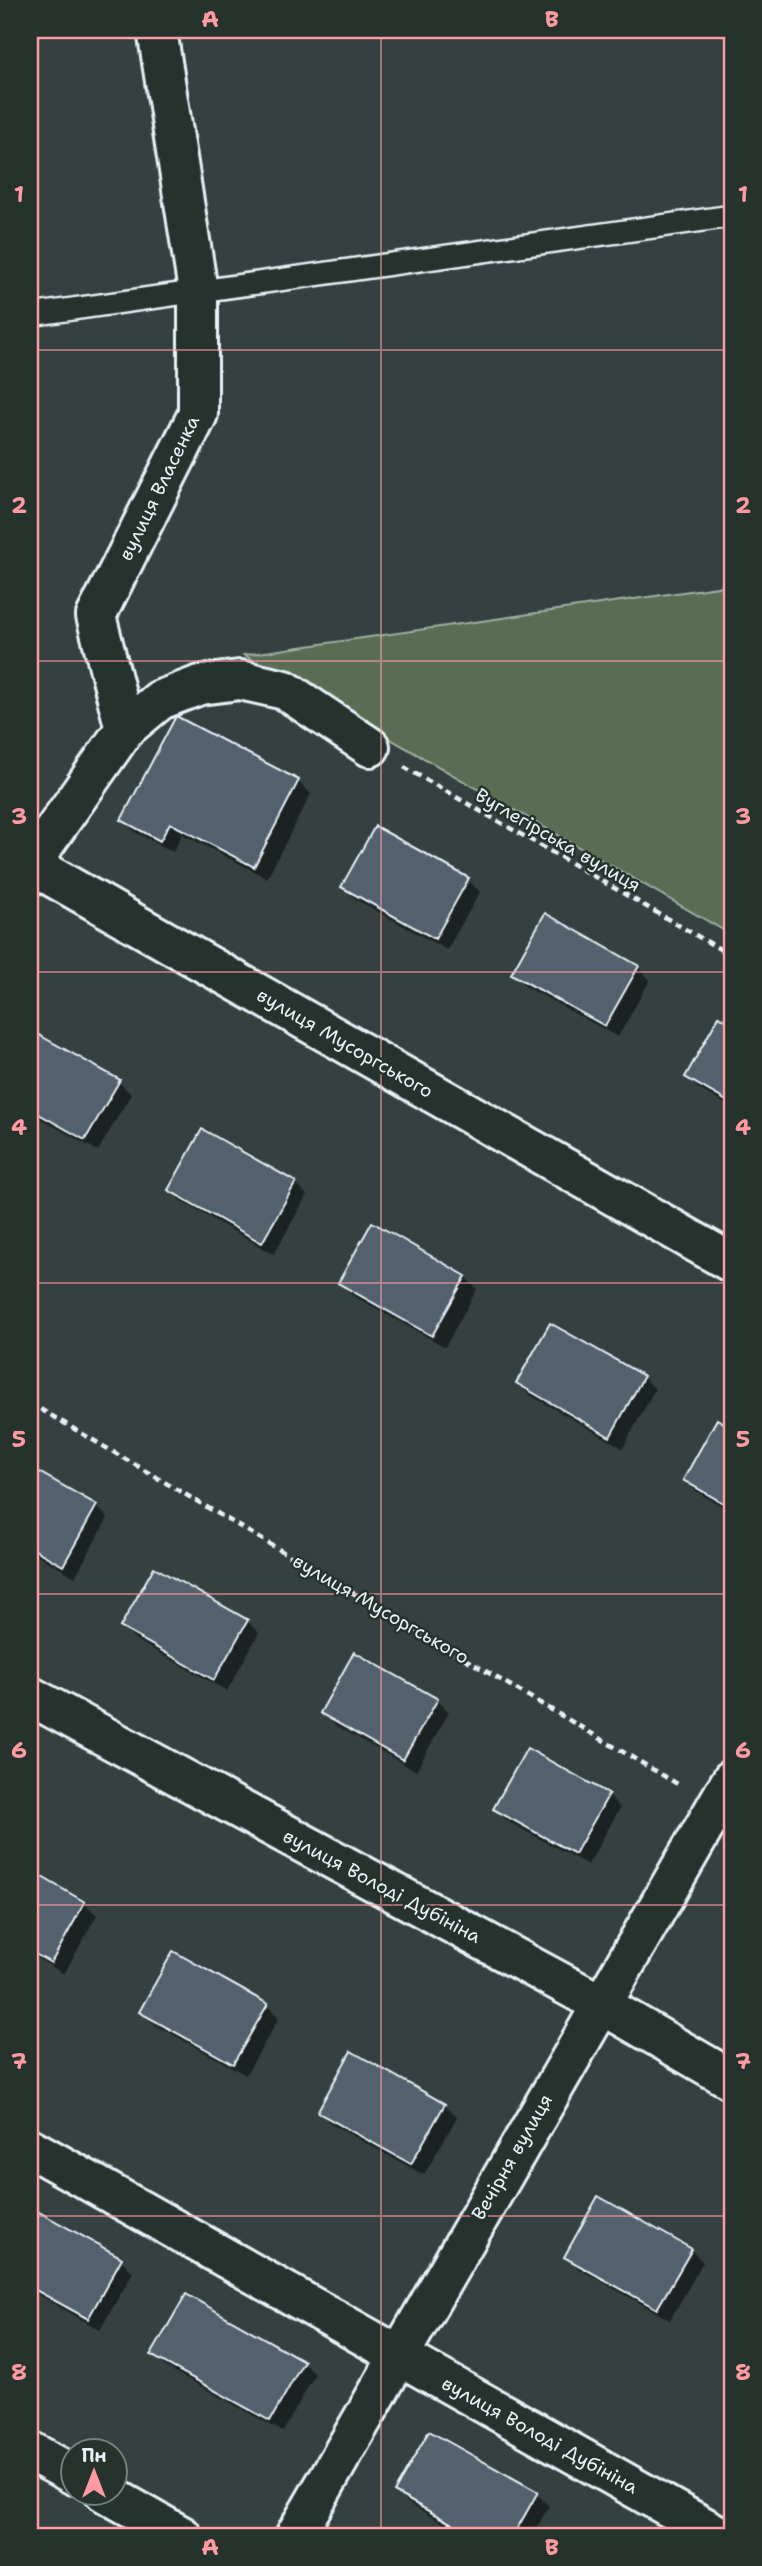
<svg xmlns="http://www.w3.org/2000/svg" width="762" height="2566" font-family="'Shantell Sans',sans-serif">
<rect width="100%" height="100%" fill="#344140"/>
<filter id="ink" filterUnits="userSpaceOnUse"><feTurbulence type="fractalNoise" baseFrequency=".0143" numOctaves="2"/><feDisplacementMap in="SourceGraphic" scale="14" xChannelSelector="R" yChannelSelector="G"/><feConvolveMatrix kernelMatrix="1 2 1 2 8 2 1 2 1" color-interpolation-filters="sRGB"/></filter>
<g filter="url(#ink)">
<!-- green -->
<polygon fill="#586d52" stroke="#a0afa5" stroke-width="2" points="732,585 732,935 244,655"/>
<!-- shadow -->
<g fill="#0007">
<polygon points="177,718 298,782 311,794 267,878 182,834 173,852 135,832 123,820"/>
<polygon points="376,828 468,880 480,892 447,950 355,899 343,887"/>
<polygon points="546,915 638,967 650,980 618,1037 525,986 513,973"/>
<polygon points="719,1019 732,1026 732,1108 699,1089 687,1077"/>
<polygon points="30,1032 118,1082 131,1094 98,1151 30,1113"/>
<polygon points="295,1183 307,1195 274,1254 182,1202 170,1190"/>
<polygon points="465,1277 477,1289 445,1347 352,1295 340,1283"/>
<polygon points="643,1377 655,1389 623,1448 530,1395 518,1383"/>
<polygon points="718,1422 732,1430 732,1512 697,1492 685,1480"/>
<polygon points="30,1469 96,1506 108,1518 75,1577 30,1551"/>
<polygon points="247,1621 259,1633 227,1691 134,1639 122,1627"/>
<polygon points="437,1700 449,1712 416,1771 335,1725 323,1712"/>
<polygon points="608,1795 620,1808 588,1865 507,1821 495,1808"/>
<polygon points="30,1872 84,1903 97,1915 64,1974 30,1954"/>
<polygon points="267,2005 279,2018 246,2075 154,2024 141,2011"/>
<polygon points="444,2105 457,2117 424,2175 331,2124 319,2112"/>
<polygon points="30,2209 121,2260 133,2272 100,2330 30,2290"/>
<polygon points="691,2250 703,2262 670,2320 579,2269 566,2257"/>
<polygon points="153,2355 303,2362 315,2374 283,2432 166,2367"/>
<polygon points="396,2491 537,2494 549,2506 532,2536 467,2536 409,2504"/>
</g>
<!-- building -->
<g fill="#53616e" stroke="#e8f1f8" stroke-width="2">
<polygon points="176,716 299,780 254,867 170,823 160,841 121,820"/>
<polygon points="375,826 469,878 435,939 341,887"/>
<polygon points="545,913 639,966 605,1026 511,974"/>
<polygon points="719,1016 732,1024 732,1104 685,1077"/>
<polygon points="30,1030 120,1080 85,1140 30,1109"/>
<polygon points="202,1129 296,1182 262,1243 168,1190"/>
<polygon points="372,1222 466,1276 432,1336 338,1283"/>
<polygon points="550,1323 644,1376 610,1437 516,1383"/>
<polygon points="717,1419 732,1428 732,1508 683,1480"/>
<polygon points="30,1467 97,1505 63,1566 30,1547"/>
<polygon points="154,1567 248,1620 214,1680 120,1627"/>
<polygon points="354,1652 438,1699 403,1760 320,1713"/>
<polygon points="527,1748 609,1794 575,1854 493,1809"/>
<polygon points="30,1870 85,1902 51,1963 30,1951"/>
<polygon points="173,1951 268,2004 233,2064 139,2012"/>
<polygon points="351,2051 445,2104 411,2164 317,2112"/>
<polygon points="598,2196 692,2249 657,2309 564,2257"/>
<polygon points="30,2207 122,2258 88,2319 30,2287"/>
<polygon points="186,2294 304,2361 270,2421 151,2355"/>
<polygon points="429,2431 538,2492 513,2536 474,2536 394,2492"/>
</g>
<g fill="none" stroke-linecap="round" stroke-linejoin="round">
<!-- lane casing -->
<g stroke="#e8f1f8" stroke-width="26">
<polyline id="lane" points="30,315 732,216"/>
</g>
<!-- street casing -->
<g stroke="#e8f1f8" stroke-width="44">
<g id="street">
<polyline points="125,729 96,616 198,414 198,291 157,30"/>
<polyline points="30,864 732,1263"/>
<polyline points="30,865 125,729 160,700 200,685 240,680 285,690 370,747"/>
<polyline points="30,1696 601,2004 732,2080"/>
<polyline points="30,2148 720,2536"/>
<polyline points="30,2451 74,2475"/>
<polyline points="104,2492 182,2536"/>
<polyline points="295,2536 732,1779"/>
</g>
</g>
<!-- path -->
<g stroke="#e8f1f8" stroke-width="4.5" stroke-dasharray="7 5" stroke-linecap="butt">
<polyline points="404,767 732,956"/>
<polyline points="30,1403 681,1786"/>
</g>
<!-- lane -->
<use href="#lane" stroke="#26332d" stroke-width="21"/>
<!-- street -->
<use href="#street" stroke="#26332d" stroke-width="38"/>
</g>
</g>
<!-- grid -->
<path fill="none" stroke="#ff9aa2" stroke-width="2" stroke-opacity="0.55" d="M381,30V2536M30,350H732M30,661H732M30,972H732M30,1283H732M30,1594H732M30,1905H732M30,2216H732"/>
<g text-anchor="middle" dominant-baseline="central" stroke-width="5" stroke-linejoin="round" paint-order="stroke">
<!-- street labels -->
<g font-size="19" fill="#e8f1f8" stroke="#26332d">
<text transform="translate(159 488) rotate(-64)">вулиця Власенка</text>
<text transform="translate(558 840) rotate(30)">Вуглегірська вулиця</text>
<text transform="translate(345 1043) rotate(30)">вулиця Мусоргського</text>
<text transform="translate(381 1609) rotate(30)">вулиця Мусоргського</text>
<text transform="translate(382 1886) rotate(28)">вулиця Володі Дубініна</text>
<text transform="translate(512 2157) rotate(-60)">Вечірня вулиця</text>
<text transform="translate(540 2435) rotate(29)">вулиця Володі Дубініна</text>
</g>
</g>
<!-- margin -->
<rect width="762" height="2566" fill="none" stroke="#26332d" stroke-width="77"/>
<!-- north arrow -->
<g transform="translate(94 2472)"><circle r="33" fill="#26332d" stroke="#747f7e" stroke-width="2"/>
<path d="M0-5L12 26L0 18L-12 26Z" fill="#ff9aa2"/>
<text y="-10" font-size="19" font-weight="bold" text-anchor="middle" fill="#e8f1f8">Пн</text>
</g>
<rect x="38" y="38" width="686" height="2490" fill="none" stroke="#ff9aa2" stroke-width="2.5"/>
<g font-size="23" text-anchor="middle" font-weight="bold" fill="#ff9aa2">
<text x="210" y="27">A</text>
<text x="552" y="27">B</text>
<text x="19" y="202">1</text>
<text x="743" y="202">1</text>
<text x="19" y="513">2</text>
<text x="743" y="513">2</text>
<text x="19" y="824">3</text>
<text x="743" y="824">3</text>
<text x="19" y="1135">4</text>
<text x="743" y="1135">4</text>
<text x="19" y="1447">5</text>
<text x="743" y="1447">5</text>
<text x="19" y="1758">6</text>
<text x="743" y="1758">6</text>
<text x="19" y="2069">7</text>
<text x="743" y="2069">7</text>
<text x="19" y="2380">8</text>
<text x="743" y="2380">8</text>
<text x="210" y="2555">A</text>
<text x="552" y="2555">B</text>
</g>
</svg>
